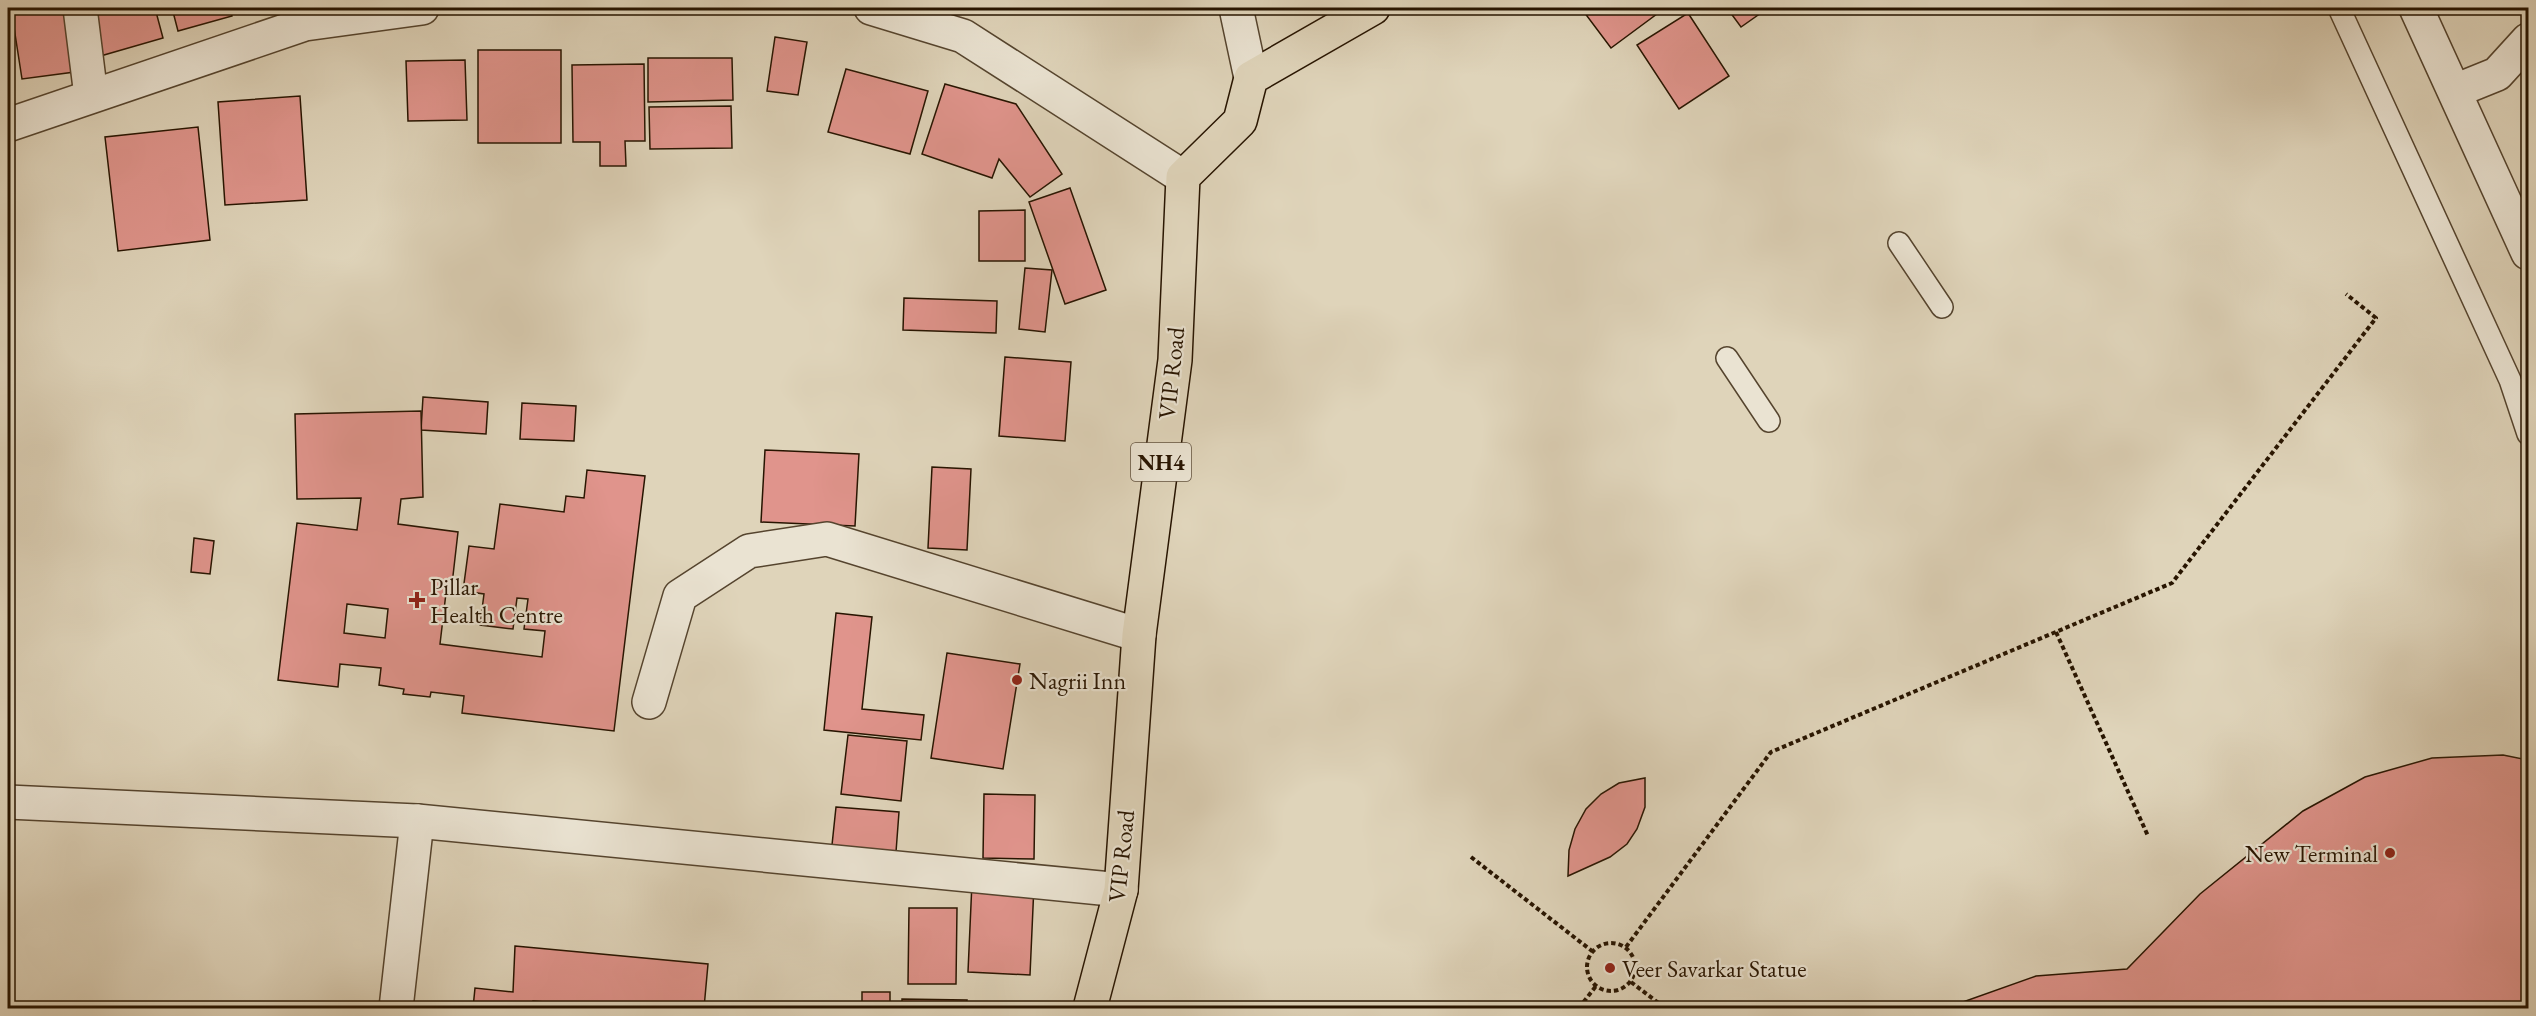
<svg xmlns="http://www.w3.org/2000/svg" width="2536" height="1016" font-family="'EB Garamond',serif">
<rect width="100%" height="100%" fill="#dfd4ba"/>
<filter id="stains"><feTurbulence type="fractalNoise" baseFrequency=".00333" numOctaves="4"/><feColorMatrix values="0 0 0 0 .2 0 0 0 0 .09 0 0 0 0 .02 0 0 0 .5 -.17"/></filter>
<radialGradient id="worn" r=".72"><stop offset=".6" stop-color="#630" stop-opacity="0"/><stop offset="1" stop-color="#630" stop-opacity=".3"/></radialGradient>
<!-- building -->
<g fill="#e0948c" stroke="#271400" stroke-width="1.5" fill-rule="evenodd">
<polygon points="11,8 73,8 82,71 22,79"/>
<polygon points="111,8 155,8 163,38 97,57 85,15"/>
<polygon points="172,8 230,8 232,16 178,31"/>
<polygon points="1581,8 1665,8 1611,48"/>
<polygon points="1727,8 1768,8 1741,27"/>
<polygon points="1688,13 1729,76 1679,109 1637,45"/>
<polygon points="775,37 807,42 798,95 767,91"/>
<rect x="478" y="50" width="83" height="93"/>
<polygon points="648,58 732,58 733,100 648,102"/>
<polygon points="465,60 467,120 408,121 406,61"/>
<polygon points="644,64 645,141 625,141 626,166 600,166 600,142 573,142 572,65"/>
<polygon points="846,69 928,91 910,154 828,132"/>
<polygon points="945,84 1016,104 1062,174 1030,197 999,159 992,178 922,154"/>
<polygon points="300,96 307,200 225,205 218,102"/>
<polygon points="731,106 732,148 650,149 649,107"/>
<polygon points="198,127 210,240 118,251 105,137"/>
<polygon points="1070,188 1106,290 1065,304 1029,202"/>
<polygon points="1025,210 1025,261 979,261 979,211"/>
<polygon points="1025,268 1052,270 1045,332 1019,329"/>
<polygon points="904,298 997,301 996,333 903,330"/>
<polygon points="1005,357 1071,362 1065,441 999,436"/>
<polygon points="423,397 488,402 486,434 421,430"/>
<polygon points="522,403 576,406 574,441 520,439"/>
<path d="M421,411L423,497L401,499L398,524L458,532L451,593H446L440,644L542,657L545,631L524,629L528,599L517,598L513,629L480,625L484,594L463,591L469,546L494,549L500,504L564,512L566,496L584,498L587,470L645,476L614,731L462,713L464,696L431,692L430,697L403,694L404,689L379,685L381,668L340,664L338,687L278,680L297,523L357,530L361,498L297,499L295,414ZM347,604L388,609L385,638L344,633Z"/>
<polygon points="765,450 859,454 855,526 761,522"/>
<polygon points="932,467 971,469 967,550 928,548"/>
<polygon points="194,538 214,541 210,574 191,572"/>
<polygon points="836,613 872,617 862,709 924,715 921,740 824,730"/>
<polygon points="947,653 1020,664 1003,769 931,758"/>
<polygon points="848,735 907,741 901,801 841,794"/>
<polygon points="2503,755 2528,760 2528,1008 1946,1008 2036,976 2127,969 2200,894 2303,811 2365,777 2432,758"/>
<polygon points="1645,778 1645,807 1637,829 1627,844 1610,857 1568,876 1569,850 1575,829 1586,809 1601,794 1619,783"/>
<polygon points="984,794 1035,795 1034,859 983,858"/>
<polygon points="836,807 899,812 896,852 832,845"/>
<polygon points="972,882 1034,885 1030,975 968,972"/>
<polygon points="909,908 957,908 956,984 908,984"/>
<polygon points="515,946 708,964 704,1008 624,1008 533,1001 532,1008 473,1008 475,988 513,992"/>
<rect x="862" y="992" width="28" height="16"/>
<polygon points="902,999 967,1000 966,1008 902,1008"/>
</g>
<g fill="none" stroke-linecap="round" stroke-linejoin="round">
<!-- service casing -->
<g stroke="#55442e" stroke-width="24">
<g id="service">
<polyline points="2339,8 2510,380 2528,434"/>
<polyline points="1899,243 1942,307"/>
<polyline points="1727,358 1769,421"/>
</g>
</g>
<!-- minor casing -->
<g stroke="#55442e" stroke-width="36">
<g id="minor">
<polyline points="80,8 91,96"/>
<polyline points="1236,8 1251,78"/>
<polyline points="2416,8 2528,253"/>
<polyline points="2455,91 2497,74 2528,40"/>
<polyline points="649,702 680,596 749,551 827,539 1139,635"/>
<polyline points="8,802 417,821 1121,890"/>
<polyline points="396,1008 417,821"/>
</g>
</g>
<!-- tertiary casing -->
<g stroke="#55442e" stroke-width="36">
<g id="tertiary">
<polyline points="871,8 963,36 1183,177"/>
<polyline points="8,125 305,24 422,8"/>
</g>
</g>
<!-- trunk casing -->
<g stroke="#271400" stroke-width="36">
<polyline id="trunk" points="1090,1008 1121,890 1139,635 1175,360 1183,177 1240,121 1251,78 1373,8"/>
</g>
<!-- path -->
<g stroke="#271400" stroke-width="4" stroke-dasharray="4.5 3" stroke-linecap="butt">
<polyline points="2056,632 2148,836"/>
<polyline points="1471,857 1592,951"/>
<circle cx="1611" cy="967" r="24"/>
<polyline points="1626,947 1771,752 2172,583 2376,318 2346,294"/>
<polyline points="1631,982 1665,1008"/>
<polyline points="1579,1008 1596,986"/>
</g>
<!-- service -->
<use href="#service" stroke="#eae3d2" stroke-width="21"/>
<!-- minor -->
<use href="#minor" stroke="#eae3d2" stroke-width="33"/>
<!-- tertiary -->
<use href="#tertiary" stroke="#eae3d2" stroke-width="33"/>
<!-- trunk -->
<use href="#trunk" stroke="#dfd4ba" stroke-width="33"/>
</g>
<!-- markers -->
<g fill="#8f2418" stroke="#eae3d2" stroke-width="2">
<path d="M414 591h6v6h6v6h-6v6h-6v-6h-6v-6h6z"/>
<circle cx="1017" cy="680" r="6"/>
<circle cx="2390" cy="853" r="6"/>
<circle cx="1610" cy="968" r="6"/>
</g>
<g text-anchor="middle" dominant-baseline="central" stroke-width="4.5" stroke-linejoin="round" paint-order="stroke">
<!-- shield labels -->
<rect fill="#eae3d2" stroke="#62523f" stroke-width="1.5" x="1131" y="443" width="60" height="38" rx="4.5"/>
<g font-size="22" font-weight="bold" fill="#271400">
<text x="1161" y="462">NH4</text>
</g>
<!-- street labels -->
<g font-size="24" fill="#271400" stroke="#eae3d2">
<text transform="translate(1171 373) rotate(-84)">VIP Road</text>
<text transform="translate(1121 856) rotate(-84)">VIP Road</text>
</g>
<!-- poi labels -->
<g font-size="24" fill="#271400" stroke="#eae3d2" text-anchor="start">
<text x="430" y="586">Pillar<tspan x="430" dy="28">Health Centre</tspan></text>
<text x="1029" y="680">Nagrii Inn</text>
<text x="2378" y="853" text-anchor="end">New Terminal</text>
<text x="1622" y="968">Veer Savarkar Statue</text>
</g>
</g>
<!-- margin -->
<rect width="2536" height="1016" fill="none" stroke="#dfd4ba" stroke-width="30"/>
<rect x="9" y="9" width="2518" height="998" fill="none" stroke="#271400" stroke-width="3"/>
<rect x="15" y="15" width="2506" height="986" fill="none" stroke="#271400" stroke-width="1.5"/>
<rect width="100%" height="100%" filter="url(#stains)"/>
<rect width="100%" height="100%" fill="url(#worn)"/>
</svg>
